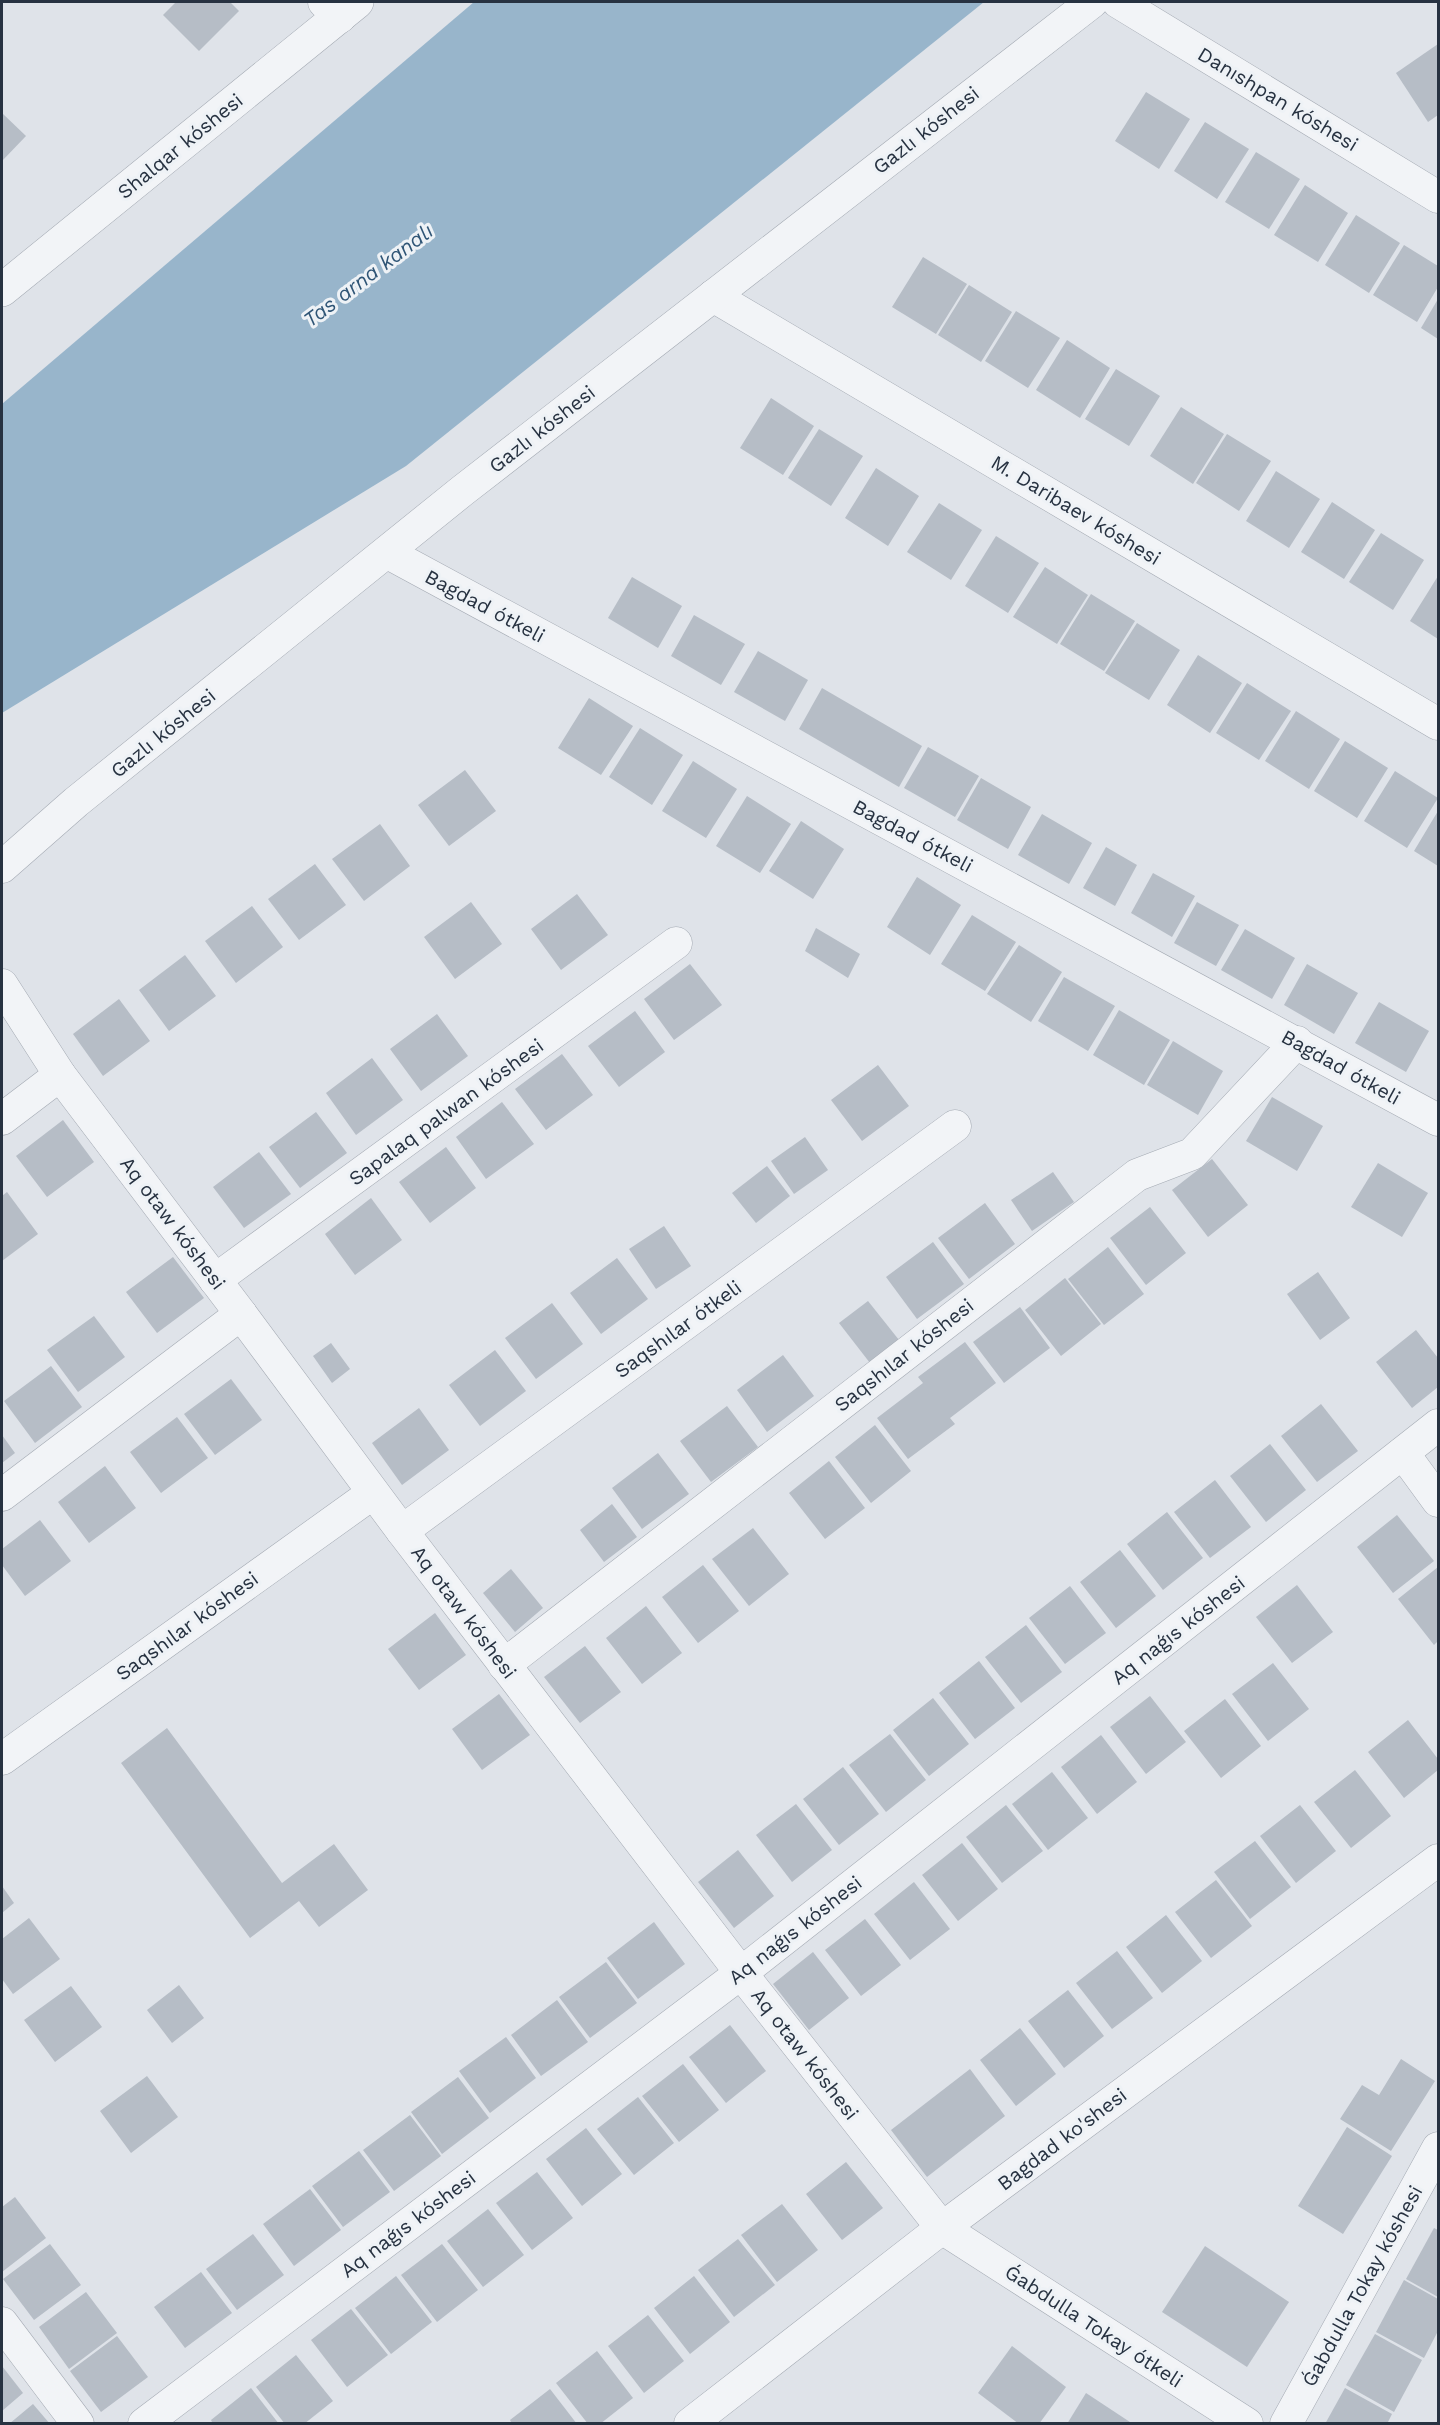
<svg xmlns="http://www.w3.org/2000/svg" width="1440" height="2425" font-family="'Work Sans',sans-serif">
<rect width="100%" height="100%" fill="#dfe3e9"/>
<!-- water -->
<polygon fill="#98b5cb" points="474,2 984,2 406,466 2,713 2,404"/>
<!-- building -->
<g fill="#b6bdc6">
<polygon points="176,2 230,2 239,11 199,51 163,15"/>
<polygon points="1438,44 1438,115 1428,122 1396,73"/>
<polygon points="1146,92 1190,119 1159,169 1115,141"/>
<polygon points="2,113 26,136 2,161"/>
<polygon points="1205,122 1249,149 1217,199 1174,171"/>
<polygon points="1256,152 1300,179 1269,229 1225,202"/>
<polygon points="1305,185 1348,213 1318,262 1274,235"/>
<polygon points="1356,215 1400,243 1369,293 1325,265"/>
<polygon points="1404,245 1438,266 1438,287 1417,322 1373,295"/>
<polygon points="923,257 967,284 936,334 892,307"/>
<polygon points="969,285 1012,312 981,362 938,335"/>
<polygon points="1438,299 1438,339 1421,328"/>
<polygon points="1016,311 1060,338 1028,388 985,361"/>
<polygon points="1067,340 1110,368 1080,418 1036,390"/>
<polygon points="1116,369 1160,396 1129,446 1085,419"/>
<polygon points="771,398 814,426 783,475 740,448"/>
<polygon points="1181,407 1224,434 1193,484 1150,456"/>
<polygon points="819,429 863,456 831,506 788,478"/>
<polygon points="1227,434 1271,461 1239,511 1196,483"/>
<polygon points="876,468 919,496 888,546 845,518"/>
<polygon points="1276,471 1320,499 1289,548 1246,521"/>
<polygon points="1332,502 1375,530 1344,579 1301,552"/>
<polygon points="939,503 982,530 951,580 907,552"/>
<polygon points="1381,533 1424,560 1393,610 1349,582"/>
<polygon points="996,536 1039,563 1008,613 965,586"/>
<polygon points="1045,567 1088,595 1057,644 1013,617"/>
<polygon points="1438,576 1438,639 1410,621"/>
<polygon points="632,577 682,606 658,648 608,618"/>
<polygon points="1091,594 1135,621 1104,671 1060,644"/>
<polygon points="694,615 745,644 721,685 671,656"/>
<polygon points="1137,623 1180,650 1149,700 1105,673"/>
<polygon points="758,651 808,680 785,721 734,692"/>
<polygon points="1198,655 1242,683 1210,733 1167,705"/>
<polygon points="1247,683 1291,711 1259,760 1216,733"/>
<polygon points="822,688 922,746 899,787 799,729"/>
<polygon points="589,698 633,726 601,775 558,748"/>
<polygon points="1296,711 1340,739 1309,789 1265,761"/>
<polygon points="640,728 683,755 652,805 609,777"/>
<polygon points="1345,741 1388,768 1357,818 1314,791"/>
<polygon points="928,747 979,776 955,817 904,788"/>
<polygon points="693,761 737,789 706,838 662,811"/>
<polygon points="465,770 496,811 449,846 418,805"/>
<polygon points="1395,771 1438,798 1407,848 1364,821"/>
<polygon points="981,778 1031,807 1008,849 957,820"/>
<polygon points="747,796 791,824 760,873 716,846"/>
<polygon points="1438,811 1438,866 1414,851"/>
<polygon points="1042,814 1092,843 1069,884 1018,855"/>
<polygon points="801,821 844,849 813,899 769,871"/>
<polygon points="380,824 410,866 364,901 332,859"/>
<polygon points="1106,847 1137,865 1115,906 1083,888"/>
<polygon points="315,864 346,905 299,940 268,899"/>
<polygon points="1153,873 1195,896 1172,937 1131,913"/>
<polygon points="917,877 961,905 930,955 887,927"/>
<polygon points="577,894 608,935 561,970 531,929"/>
<polygon points="471,902 502,944 455,979 424,937"/>
<polygon points="1197,902 1239,925 1216,966 1174,943"/>
<polygon points="252,906 283,947 236,983 205,941"/>
<polygon points="972,915 1016,942 985,991 941,964"/>
<polygon points="816,928 860,954 848,978 805,951"/>
<polygon points="1245,929 1295,958 1272,999 1221,970"/>
<polygon points="1019,945 1062,972 1031,1022 987,994"/>
<polygon points="185,955 216,996 169,1031 139,990"/>
<polygon points="690,964 722,1005 674,1040 644,999"/>
<polygon points="1307,964 1358,993 1334,1034 1284,1005"/>
<polygon points="1064,977 1115,1006 1088,1051 1038,1021"/>
<polygon points="119,999 150,1041 103,1076 73,1034"/>
<polygon points="1379,1002 1429,1031 1406,1072 1355,1043"/>
<polygon points="1119,1010 1170,1040 1144,1085 1093,1055"/>
<polygon points="635,1011 665,1052 619,1087 588,1046"/>
<polygon points="437,1014 468,1056 421,1091 390,1049"/>
<polygon points="1173,1041 1223,1071 1198,1115 1147,1085"/>
<polygon points="562,1054 593,1095 546,1130 515,1089"/>
<polygon points="372,1058 403,1100 356,1135 326,1093"/>
<polygon points="878,1065 909,1106 862,1141 831,1100"/>
<polygon points="1272,1097 1323,1126 1297,1171 1246,1141"/>
<polygon points="502,1102 534,1144 486,1179 456,1137"/>
<polygon points="316,1112 347,1153 300,1188 269,1147"/>
<polygon points="63,1120 94,1162 47,1197 16,1156"/>
<polygon points="805,1137 828,1170 794,1194 771,1161"/>
<polygon points="446,1147 476,1188 430,1223 399,1182"/>
<polygon points="259,1152 291,1194 244,1228 213,1187"/>
<polygon points="1212,1159 1248,1205 1208,1237 1172,1190"/>
<polygon points="1378,1163 1428,1193 1402,1237 1351,1207"/>
<polygon points="767,1166 790,1196 756,1223 732,1193"/>
<polygon points="1053,1172 1074,1202 1032,1231 1011,1200"/>
<polygon points="7,1192 38,1234 2,1261 2,1196"/>
<polygon points="371,1198 402,1240 355,1275 325,1234"/>
<polygon points="985,1203 1015,1244 969,1279 938,1238"/>
<polygon points="1150,1207 1186,1253 1146,1285 1110,1238"/>
<polygon points="664,1226 691,1266 656,1289 629,1249"/>
<polygon points="933,1242 964,1284 917,1319 886,1277"/>
<polygon points="1108,1247 1144,1294 1104,1325 1068,1279"/>
<polygon points="173,1257 204,1298 157,1333 126,1292"/>
<polygon points="617,1258 648,1299 601,1334 570,1293"/>
<polygon points="1318,1272 1350,1318 1320,1340 1287,1294"/>
<polygon points="1065,1278 1101,1324 1061,1356 1025,1310"/>
<polygon points="868,1301 899,1340 870,1363 839,1323"/>
<polygon points="552,1303 583,1344 536,1379 505,1338"/>
<polygon points="1020,1307 1050,1348 1004,1383 973,1342"/>
<polygon points="94,1316 125,1357 78,1392 47,1350"/>
<polygon points="1416,1330 1438,1358 1438,1387 1412,1408 1376,1362"/>
<polygon points="965,1342 996,1383 950,1418 955,1424 908,1459 877,1418 923,1383 918,1377"/>
<polygon points="331,1343 350,1369 332,1383 313,1356"/>
<polygon points="495,1350 526,1391 480,1426 449,1385"/>
<polygon points="783,1355 814,1396 767,1432 737,1390"/>
<polygon points="51,1366 82,1407 35,1443 4,1401"/>
<polygon points="231,1379 262,1420 215,1455 184,1414"/>
<polygon points="1321,1404 1358,1451 1317,1482 1281,1436"/>
<polygon points="727,1406 758,1447 711,1482 680,1441"/>
<polygon points="419,1408 449,1450 402,1485 372,1443"/>
<polygon points="177,1417 208,1458 161,1493 130,1452"/>
<polygon points="875,1425 911,1471 871,1503 835,1457"/>
<polygon points="2,1435 15,1453 2,1463"/>
<polygon points="1270,1444 1306,1490 1266,1522 1230,1476"/>
<polygon points="658,1453 689,1494 642,1529 612,1488"/>
<polygon points="829,1461 865,1508 825,1539 789,1493"/>
<polygon points="105,1466 136,1508 89,1543 58,1502"/>
<polygon points="1215,1480 1251,1527 1210,1558 1174,1512"/>
<polygon points="612,1504 637,1537 604,1562 580,1530"/>
<polygon points="1167,1512 1203,1558 1163,1590 1127,1544"/>
<polygon points="1397,1515 1434,1561 1393,1593 1357,1547"/>
<polygon points="40,1520 71,1561 25,1596 2,1565 2,1549"/>
<polygon points="753,1528 789,1574 749,1606 712,1559"/>
<polygon points="1120,1550 1156,1596 1116,1628 1080,1582"/>
<polygon points="703,1565 739,1611 698,1643 662,1597"/>
<polygon points="1438,1567 1438,1641 1434,1645 1398,1599"/>
<polygon points="511,1569 543,1608 515,1632 483,1593"/>
<polygon points="1297,1585 1333,1632 1292,1663 1256,1617"/>
<polygon points="1070,1586 1106,1633 1065,1664 1029,1618"/>
<polygon points="646,1606 682,1653 642,1684 606,1638"/>
<polygon points="435,1613 466,1655 419,1690 388,1649"/>
<polygon points="1026,1625 1062,1672 1021,1703 985,1657"/>
<polygon points="585,1646 621,1692 580,1723 544,1677"/>
<polygon points="979,1661 1015,1708 975,1739 939,1693"/>
<polygon points="1273,1663 1309,1709 1268,1741 1232,1694"/>
<polygon points="499,1694 530,1735 482,1770 452,1729"/>
<polygon points="1150,1696 1186,1742 1146,1774 1110,1727"/>
<polygon points="933,1698 969,1744 929,1776 893,1730"/>
<polygon points="1225,1699 1261,1746 1221,1778 1184,1731"/>
<polygon points="1408,1720 1438,1759 1438,1770 1404,1798 1368,1752"/>
<polygon points="167,1728 282,1883 334,1844 368,1890 319,1927 299,1901 250,1938 121,1763"/>
<polygon points="890,1734 926,1780 886,1812 849,1765"/>
<polygon points="1101,1735 1137,1782 1097,1814 1061,1767"/>
<polygon points="843,1767 879,1814 839,1845 803,1799"/>
<polygon points="1355,1770 1391,1816 1351,1848 1314,1802"/>
<polygon points="1052,1772 1088,1818 1048,1850 1012,1804"/>
<polygon points="796,1804 832,1850 792,1882 756,1835"/>
<polygon points="1006,1805 1043,1851 1002,1883 966,1837"/>
<polygon points="1300,1805 1336,1851 1296,1883 1260,1836"/>
<polygon points="1255,1841 1291,1887 1250,1919 1214,1872"/>
<polygon points="962,1843 998,1889 958,1921 922,1875"/>
<polygon points="738,1850 774,1896 734,1928 698,1882"/>
<polygon points="1216,1880 1252,1926 1211,1958 1175,1912"/>
<polygon points="914,1882 950,1929 910,1960 874,1914"/>
<polygon points="2,1886 14,1903 2,1913"/>
<polygon points="1166,1915 1202,1961 1162,1993 1126,1947"/>
<polygon points="29,1918 60,1959 13,1994 2,1979 2,1939"/>
<polygon points="865,1919 901,1965 861,1996 825,1950"/>
<polygon points="654,1922 685,1964 638,1999 607,1958"/>
<polygon points="1117,1951 1153,1998 1112,2029 1076,1983"/>
<polygon points="813,1952 849,1998 809,2030 773,1984"/>
<polygon points="606,1962 637,2003 590,2038 559,1997"/>
<polygon points="179,1985 204,2018 172,2043 147,2010"/>
<polygon points="71,1986 102,2027 55,2062 24,2020"/>
<polygon points="1068,1990 1104,2036 1064,2068 1028,2021"/>
<polygon points="557,2000 588,2042 541,2076 511,2035"/>
<polygon points="730,2025 766,2071 726,2103 689,2057"/>
<polygon points="1020,2028 1056,2074 1016,2106 980,2060"/>
<polygon points="506,2037 536,2078 490,2113 459,2071"/>
<polygon points="1401,2059 1435,2081 1391,2151 1340,2119 1362,2085 1379,2095"/>
<polygon points="683,2064 719,2110 679,2142 642,2096"/>
<polygon points="970,2069 1005,2116 927,2177 891,2130"/>
<polygon points="147,2076 178,2117 131,2153 100,2111"/>
<polygon points="458,2077 489,2118 442,2154 411,2112"/>
<polygon points="638,2097 674,2143 634,2175 597,2129"/>
<polygon points="410,2115 441,2156 394,2191 363,2150"/>
<polygon points="1347,2127 1392,2156 1343,2234 1298,2206"/>
<polygon points="586,2128 622,2174 582,2206 546,2159"/>
<polygon points="359,2151 390,2192 343,2227 312,2186"/>
<polygon points="846,2162 883,2208 842,2240 806,2194"/>
<polygon points="537,2172 573,2218 532,2250 496,2203"/>
<polygon points="310,2189 341,2230 294,2266 263,2224"/>
<polygon points="15,2197 46,2238 2,2272 2,2207"/>
<polygon points="782,2204 818,2250 777,2282 741,2235"/>
<polygon points="488,2209 524,2255 483,2287 447,2241"/>
<polygon points="1434,2228 1438,2230 1438,2297 1406,2279"/>
<polygon points="253,2234 284,2275 237,2310 206,2269"/>
<polygon points="738,2239 775,2285 734,2317 698,2270"/>
<polygon points="50,2244 81,2285 34,2320 3,2279"/>
<polygon points="442,2244 478,2290 437,2322 401,2275"/>
<polygon points="1205,2246 1289,2302 1247,2367 1162,2312"/>
<polygon points="201,2272 232,2313 185,2348 154,2307"/>
<polygon points="396,2276 432,2322 391,2354 355,2308"/>
<polygon points="694,2276 730,2322 690,2354 654,2308"/>
<polygon points="1404,2280 1438,2299 1438,2331 1424,2358 1376,2332"/>
<polygon points="86,2292 117,2333 69,2369 39,2327"/>
<polygon points="351,2309 388,2355 347,2387 311,2340"/>
<polygon points="648,2315 684,2361 644,2393 608,2346"/>
<polygon points="1375,2334 1422,2360 1394,2412 1346,2385"/>
<polygon points="117,2336 148,2377 101,2412 70,2371"/>
<polygon points="1012,2346 1066,2387 1039,2424 1019,2424 978,2393"/>
<polygon points="597,2351 633,2398 600,2424 588,2424 556,2383"/>
<polygon points="296,2355 333,2401 304,2424 285,2424 256,2387"/>
<polygon points="2,2366 23,2393 2,2411"/>
<polygon points="251,2388 279,2424 213,2424 211,2420"/>
<polygon points="1345,2388 1392,2414 1387,2424 1325,2424"/>
<polygon points="550,2389 577,2424 512,2424 510,2420"/>
<polygon points="1086,2393 1133,2424 1067,2424"/>
<polygon points="33,2404 50,2424 9,2424"/>
</g>
<g fill="none" stroke-linecap="round" stroke-linejoin="round">
<!-- minor casing -->
<g stroke="#a4aab3" stroke-width="33">
<g id="minor">
<polyline points="324,2 340,17"/>
<polyline points="1118,2 1438,197"/>
<polyline points="713,296 1438,724"/>
<polyline points="388,553 1438,1120"/>
<polyline points="2,867 76,802 462,491 1092,2"/>
<polyline points="2,985 60,1075 241,1314 402,1531 741,1973 942,2228 1247,2424"/>
<polyline points="2,1119 60,1075"/>
<polyline points="215,1280 676,943"/>
<polyline points="1403,1453 1438,1501"/>
<polyline points="2,1495 241,1314"/>
<polyline points="402,1531 955,1126"/>
<polyline points="504,1665 1137,1175 1192,1154 1297,1042"/>
<polyline points="2,1759 373,1493"/>
<polyline points="2,2323 78,2424"/>
<polyline points="144,2424 741,1973 1438,1425"/>
<polyline points="690,2424 942,2228 1438,1860"/>
<polyline points="1286,2424 1438,2148"/>
</g>
</g>
<!-- tertiary casing -->
<g stroke="#a4aab3" stroke-width="34">
<polyline id="tertiary" points="2,290 357,2"/>
</g>
<!-- minor -->
<use href="#minor" stroke="#f2f4f7" stroke-width="32"/>
<!-- tertiary -->
<use href="#tertiary" stroke="#f2f4f7" stroke-width="33"/>
</g>
<g text-anchor="middle" dominant-baseline="central" stroke-width="6" stroke-linejoin="round" paint-order="stroke">
<!-- street labels -->
<g font-size="20" fill="#273241" stroke="#eef2f6">
<text transform="translate(1278 99) rotate(31)">Danıshpan kóshesi</text>
<text transform="translate(926 130) rotate(-38)">Gazlı kóshesi</text>
<text transform="translate(180 146) rotate(-39)">Shalqar kóshesi</text>
<text transform="translate(542 429) rotate(-38)">Gazlı kóshesi</text>
<text transform="translate(1076 510) rotate(31)">M. Daribaev kóshesi</text>
<text transform="translate(485 606) rotate(28)">Bagdad ótkeli</text>
<text transform="translate(163 733) rotate(-39)">Gazlı kóshesi</text>
<text transform="translate(913 836) rotate(28)">Bagdad ótkeli</text>
<text transform="translate(1341 1067) rotate(29)">Bagdad ótkeli</text>
<text transform="translate(446 1112) rotate(-36)">Sapalaq palwan kóshesi</text>
<text transform="translate(173 1223) rotate(53)">Aq otaw kóshesi</text>
<text transform="translate(678 1329) rotate(-36)">Saqshılar ótkeli</text>
<text transform="translate(904 1355) rotate(-38)">Saqshılar kóshesi</text>
<text transform="translate(464 1612) rotate(53)">Aq otaw kóshesi</text>
<text transform="translate(187 1626) rotate(-36)">Saqshılar kóshesi</text>
<text transform="translate(1178 1630) rotate(-38)">Aq naǵıs kóshesi</text>
<text transform="translate(795 1930) rotate(-38)">Aq naǵıs kóshesi</text>
<text transform="translate(805 2054) rotate(52)">Aq otaw kóshesi</text>
<text transform="translate(1062 2139) rotate(-37)">Bagdad ko'shesi</text>
<text transform="translate(408 2224) rotate(-37)">Aq naǵıs kóshesi</text>
<text transform="translate(1362 2286) rotate(-61)">Ǵabdulla Tokay kóshesi</text>
<text transform="translate(1094 2326) rotate(33)">Ǵabdulla Tokay ótkeli</text>
</g>
<!-- water labels -->
<g font-size="21" font-style="italic" fill="#2f5576" stroke="#eef2f6">
<text transform="translate(368 275) rotate(-37)">Tas arna kanalı</text>
</g>
</g>
<!-- border -->
<rect width="1440" height="2425" fill="none" stroke="#273241" stroke-width="6"/>
</svg>
